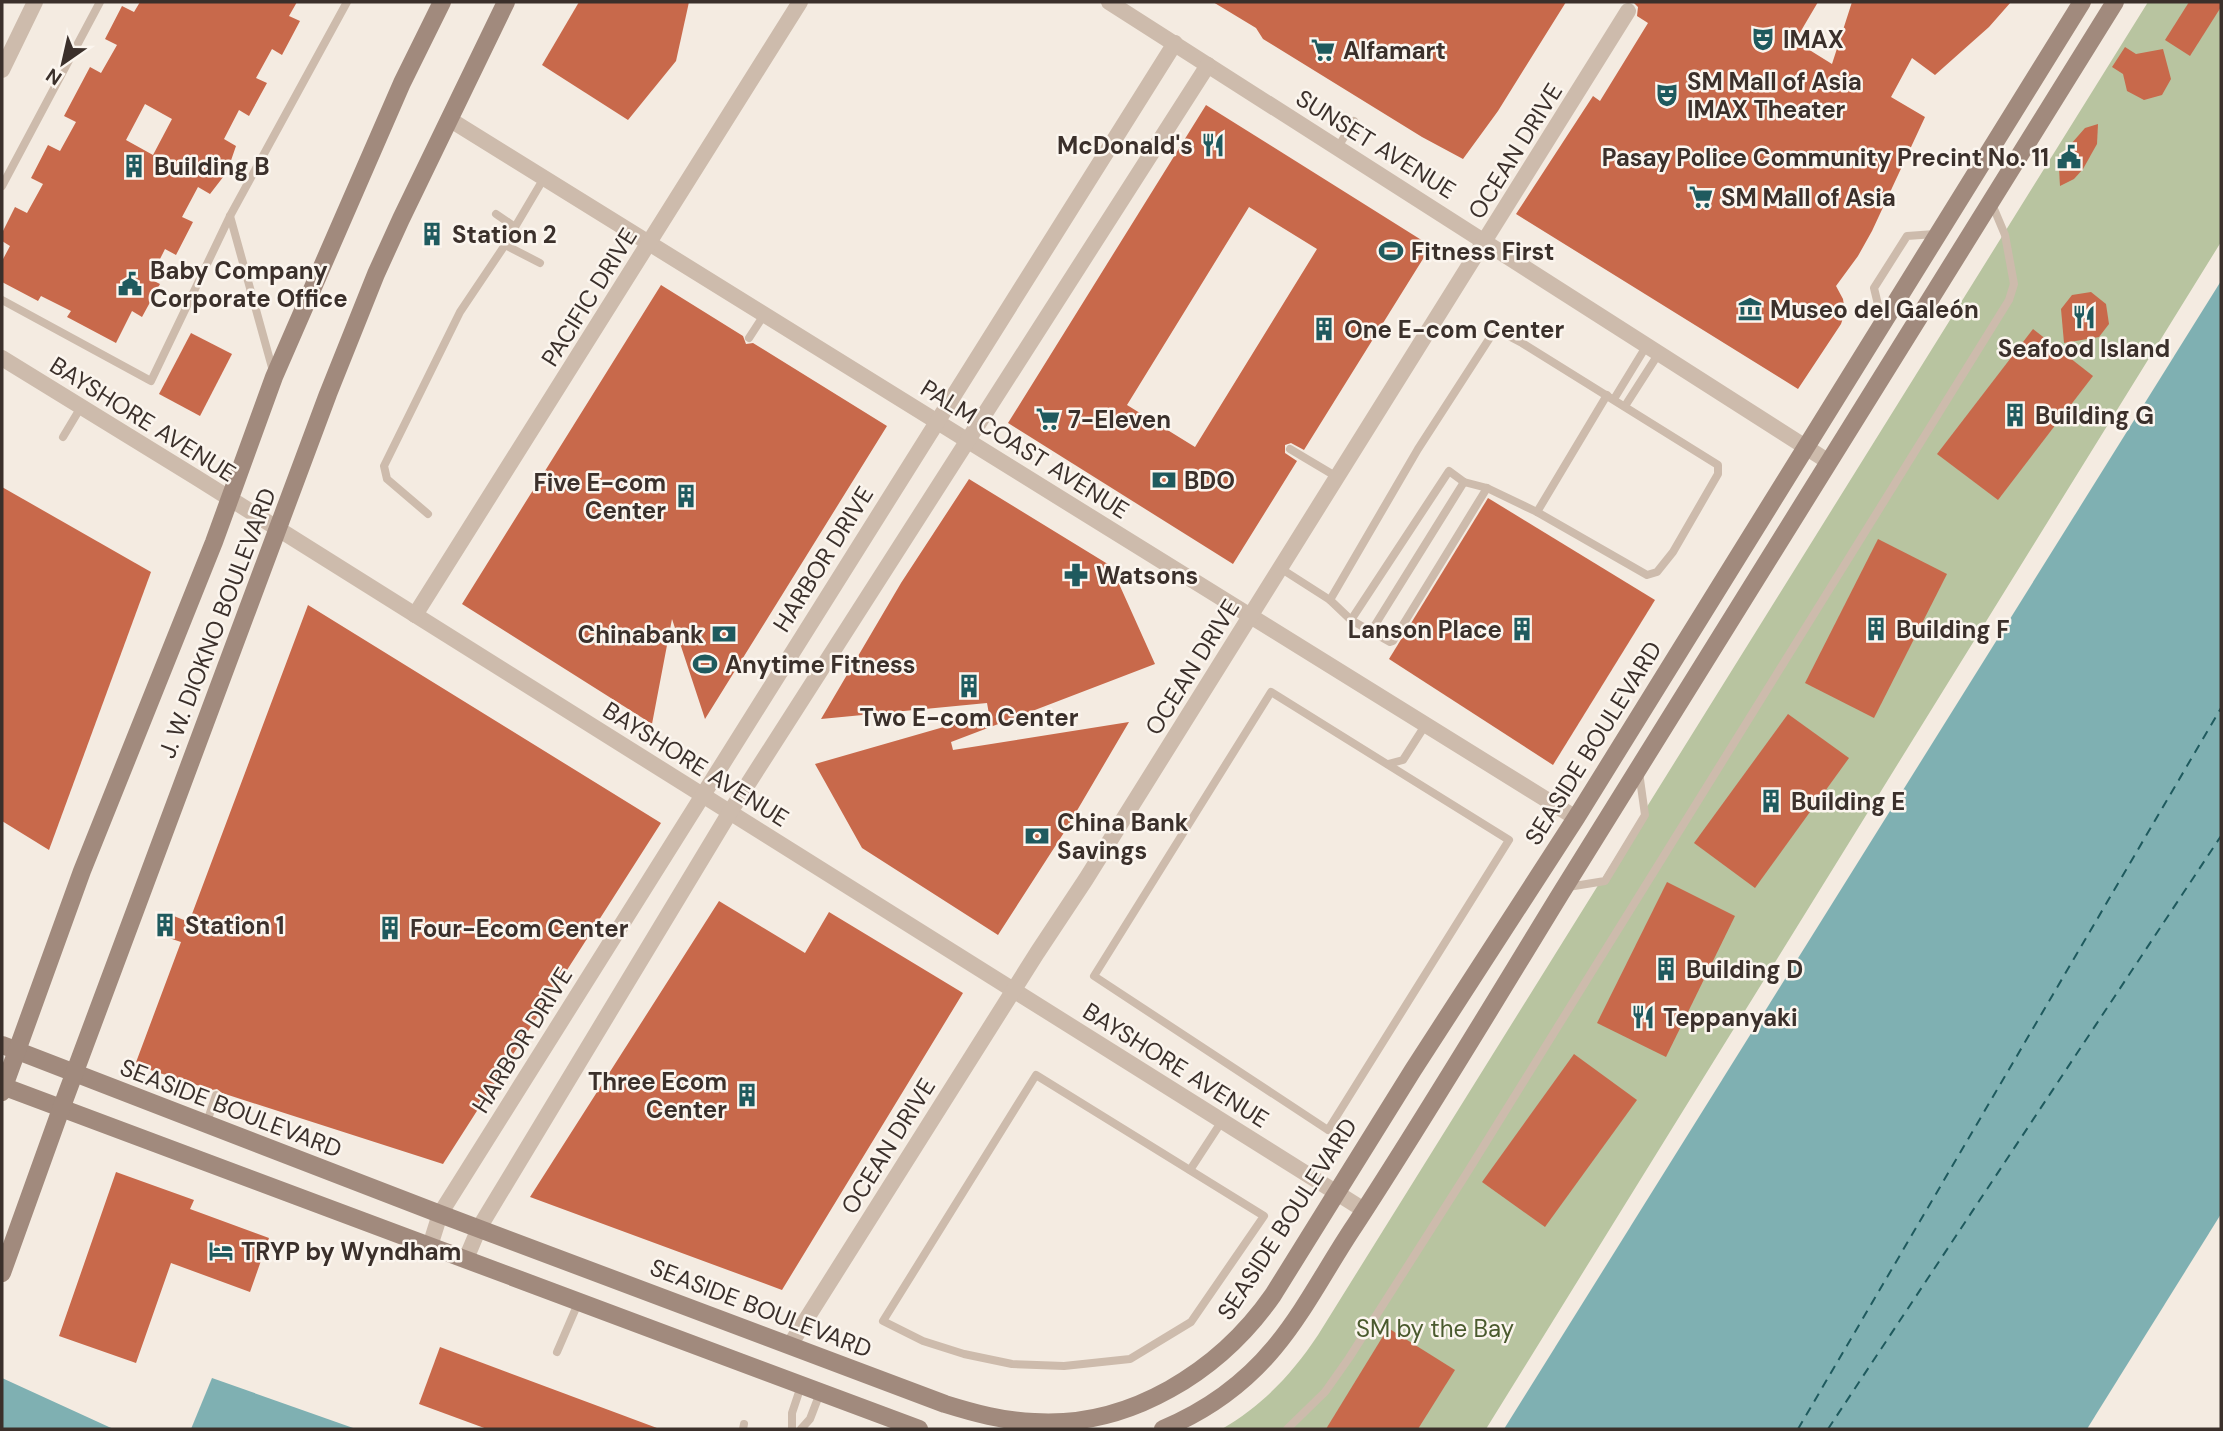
<svg xmlns="http://www.w3.org/2000/svg" width="2223" height="1431" font-family="'DM Sans',sans-serif">
<rect width="100%" height="100%" fill="#f4ebe1"/>
<!-- green -->
<path fill="#b8c4a0" d="M2148,2H2221V242L1486,1429H1222C1263,1405 1292,1374 1318,1335Z"/>
<!-- water -->
<g fill="#7fb0b2">
<polygon points="2221,281 2221,1214 2087,1429 1504,1429"/>
<polygon points="2,1378 109,1427 114,1429 2,1429"/>
<polygon points="212,1378 356,1429 191,1429"/>
</g>
<g fill="none" stroke-linecap="round" stroke-linejoin="round">
<!-- ferry -->
<g stroke="#1f5a5e" stroke-width="2" stroke-dasharray="9 7" stroke-linecap="butt">
<polyline points="1798,1429 2221,708"/>
<polyline points="1828,1429 2221,836"/>
</g>
</g>
<!-- building -->
<g fill="#c8694b" fill-rule="evenodd">
<path d="M140,2H297L289,16L300,21L282,55L272,49L256,78L267,83L249,116L239,110L224,139L236,146L227,172L210,194L198,187L182,217L193,222L176,255L165,249L150,279L160,284L142,317L132,311L116,343L67,317L71,311L41,296L38,301L2,282V261L10,246L2,241V233L15,207L27,213L43,184L31,178L48,145L60,151L76,122L64,116L90,67L101,73L117,45L105,39L122,6L134,12ZM145,104L172,119L153,155L126,140Z"/>
<polygon points="579,2 689,2 676,61 628,120 542,65"/>
<polygon points="1213,2 1566,2 1498,111 1463,159 1422,137 1263,39 1256,28"/>
<polygon points="1633,2 1818,2 1795,41 1832,64 1852,2 2011,2 1989,27 1935,75 1912,58 1891,97 1925,117 1872,231 1858,256 1836,286 1843,299 1845,312 1841,324 1798,389 1516,214 1593,96 1600,101 1648,23 1637,16 1638,7"/>
<polygon points="2189,2 2221,2 2221,7 2190,56 2165,40"/>
<polygon points="2125,47 2136,54 2163,49 2171,79 2162,95 2144,100 2127,91 2123,74 2112,67"/>
<path d="M1206,105L1431,246L1304,450L1291,443L1285,445V453L1297,461L1233,564L1008,423ZM1249,207L1317,249L1195,447L1127,405Z"/>
<polygon points="2098,124 2097,144 2083,169 2074,179 2060,186 2059,169 2071,144 2085,128"/>
<polygon points="661,285 743,336 746,344 753,343 887,426 705,719 672,619 652,724 462,604"/>
<polygon points="2091,292 2106,304 2109,324 2099,337 2064,343 2061,309 2072,295"/>
<polygon points="2033,329 2093,376 1998,500 1937,454"/>
<polygon points="191,333 232,354 200,416 159,394"/>
<polygon points="969,479 1111,566 1155,664 951,742 953,750 1129,722 1065,831 998,935 862,848 815,764 989,714 987,703 821,719 901,583"/>
<polygon points="2,487 151,572 49,850 2,821"/>
<polygon points="1488,498 1655,600 1553,765 1389,659"/>
<polygon points="1878,539 1947,574 1874,718 1805,683"/>
<polygon points="308,605 661,823 443,1164 222,1093 217,1089 212,1090 135,1065 181,942 157,934 166,913 189,922"/>
<polygon points="1788,714 1849,758 1755,888 1694,843"/>
<polygon points="1667,882 1735,916 1666,1057 1597,1023"/>
<polygon points="719,901 805,953 829,912 963,993 782,1290 530,1197"/>
<polygon points="1574,1054 1637,1100 1545,1227 1482,1182"/>
<polygon points="116,1172 194,1200 190,1209 269,1238 250,1292 171,1263 136,1363 59,1336"/>
<polygon points="1388,1328 1455,1370 1418,1429 1326,1429"/>
<polygon points="440,1347 657,1428 657,1429 487,1429 419,1404"/>
</g>
<g fill="none" stroke-linecap="round" stroke-linejoin="round">
<!-- lane -->
<g stroke="#cdbbac" stroke-width="8">
<polyline points="1338,147 1354,121"/>
<polyline points="2,186 100,2"/>
<polyline points="496,214 515,227 505,245 540,263"/>
<polyline points="230,216 273,371"/>
<polyline points="515,227 544,178"/>
<polyline points="2,300 151,381 230,216 347,2"/>
<polyline points="1882,321 1874,288 1907,236 1935,234"/>
<polyline points="749,338 764,315"/>
<polyline points="1614,399 1647,345"/>
<polyline points="1625,406 1659,353"/>
<polyline points="63,437 81,407"/>
<polyline points="1290,449 1337,477"/>
<polyline points="1537,512 1607,395"/>
<polyline points="428,514 387,479 384,466 460,312 505,245"/>
<polyline points="1280,568 1330,600 1351,620 1390,642 1393,641 1487,488"/>
<polyline points="1330,600 1418,449 1491,336 1501,332 1522,343 1718,465 1718,474 1673,552 1657,572 1647,575 1537,512 1487,488 1464,482 1449,471 1351,620"/>
<polyline points="1370,633 1464,482"/>
<polygon points="1271,692 1509,840 1328,1130 1094,976"/>
<polyline points="1388,764 1403,760 1426,724"/>
<polyline points="1568,887 1605,881 1645,815 1639,772"/>
<polygon points="1036,1075 1264,1216 1191,1322 1130,1359 1064,1366 1012,1364 964,1354 923,1341 883,1321"/>
<polyline points="206,1125 216,1095"/>
<polyline points="1190,1170 1222,1121"/>
<polyline points="557,1352 579,1301"/>
<polyline points="743,1429 744,1424"/>
<polyline points="792,1429 792,1413 801,1386"/>
<polyline points="801,1429 810,1419 820,1393"/>
<polyline points="1287,1429 1325,1392 1349,1358 1465,1176 2009,300 2014,284 2005,235 1992,204"/>
</g>
<!-- street -->
<g stroke="#cdbbac" stroke-width="16">
<polyline points="1109,2 1829,462"/>
<polyline points="2,70 35,2"/>
<polyline points="449,119 1576,818"/>
<polyline points="2,358 197,478 1364,1210"/>
<polyline points="415,615 800,2"/>
<polyline points="430,1246 440,1214 1175,43"/>
<polyline points="466,1259 479,1228 730,812 1208,65"/>
<polyline points="790,1345 1037,953 1086,879 1628,11"/>
</g>
<!-- secondary -->
<g stroke="#a18a7d" stroke-width="18">
<path d="M2,1045L440,1214L945,1404C974,1413 1003,1421 1034,1422C1130,1428 1220,1371 1273,1295L1413,1070L1576,818L2082,2"/>
<polyline points="2,1086 919,1429"/>
<polyline points="2,1092 82,871 214,542 274,377 402,83 442,2"/>
<polyline points="2,1273 61,1109 328,394 376,274 401,219 506,2"/>
<path d="M1163,1429C1206,1411 1244,1384 1274,1348C1305,1311 1328,1265 1355,1225C1426,1116 1493,1004 1561,893C1745,595 1931,299 2115,2"/>
</g>
</g>
<!-- icons -->
<defs>
<g id="theatre-bare" transform="scale(1.89)"><path d="M-5-5.5Q0-4 5-5.5V0Q5 5 0 6Q-5 5-5 0ZM-3.3-2.5H-1v1.5H-3.3ZM1-2.5H3.3v1.5H1ZM-2.8 1Q0 5.5 2.8 1Z" fill="#1f5a5e" stroke="#fbf5ee" stroke-width="2.5" paint-order="stroke"/></g>
<g id="supermarket-bare" transform="scale(1.89)"><path d="M-6-5.5h2.5l.6 2H6L4.5 2H-2.5L-4.4-4H-6ZM-1.5 3.2a1.3 1.3 0 1 0 .1 0ZM3 3.2a1.3 1.3 0 1 0 .1 0Z" fill="#1f5a5e" stroke="#fbf5ee" stroke-width="2.5" paint-order="stroke"/></g>
<g id="restaurant-bare" transform="scale(1.89)"><path d="M-5-6h1v4h1v-4h1v4h1v-4h1v5L-1.5 .5V6h-2V.5L-5-1ZM5-6V6H3V1.5H1.5Q1.5-4 5-6Z" fill="#1f5a5e" stroke="#fbf5ee" stroke-width="2.5" paint-order="stroke"/></g>
<g id="civic-bare" transform="scale(1.89)"><path d="M-.6-6.5H3V-4.5H.6V-3L4-1V1h2V6H-6V1h2V-1L-.6-3ZM-1.2 2.5V6h2.4V2.5Z" fill="#1f5a5e" stroke="#fbf5ee" stroke-width="2.5" paint-order="stroke"/></g>
<g id="building-bare" transform="scale(1.89)"><path d="M-4-6H4V6H1V3H-1V6H-4ZM-2.5-4.3h1.7v1.8h-1.7ZM.8-4.3h1.7v1.8H.8ZM-2.5-1h1.7V.8h-1.7ZM.8-1h1.7V.8H.8Z" fill="#1f5a5e" stroke="#fbf5ee" stroke-width="2.5" paint-order="stroke"/></g>
<g id="stadium-bare" transform="scale(1.89)"><path d="M0-5a6.5 5 0 1 0 0 10a6.5 5 0 1 0 0-10ZM-3.5-1.8h7v3.6h-7Z" fill="#1f5a5e" stroke="#fbf5ee" stroke-width="2.5" paint-order="stroke"/></g>
<g id="museum-bare" transform="scale(1.89)"><path d="M0-6L6-3V-2H-6V-3ZM-5-1h2V3h-2ZM-1-1h2V3h-2ZM3-1h2V3H3ZM-6 4H6V6H-6Z" fill="#1f5a5e" stroke="#fbf5ee" stroke-width="2.5" paint-order="stroke"/></g>
<g id="bank-bare" transform="scale(1.89)"><path d="M-6-4H6V4H-6ZM0-2.3a2.3 2.3 0 1 0 0 4.6a2.3 2.3 0 1 0 0-4.6Z" fill="#1f5a5e" stroke="#fbf5ee" stroke-width="2.5" paint-order="stroke"/></g>
<g id="pharmacy-bare" transform="scale(1.89)"><path d="M-2-6h4v4h4v4h-4v4h-4v-4h-4v-4h4Z" fill="#1f5a5e" stroke="#fbf5ee" stroke-width="2.5" paint-order="stroke"/></g>
<g id="hotel-bare" transform="scale(1.89)"><path d="M-6-4.5h1.5V1H6V5H4.5V3h-9V5H-6ZM-4 0a1.8 1.8 0 1 1 3.6 0ZM.5 0V-2.5h3Q6-2.5 6 0Z" fill="#1f5a5e" stroke="#fbf5ee" stroke-width="2.5" paint-order="stroke"/></g>
</defs>
<g fill-rule="evenodd">
<use href="#theatre-bare" x="1763" y="39"/>
<use href="#supermarket-bare" x="1323" y="50"/>
<use href="#theatre-bare" x="1667" y="95"/>
<use href="#restaurant-bare" x="1213" y="145"/>
<use href="#civic-bare" x="2069" y="157"/>
<use href="#building-bare" x="134" y="166"/>
<use href="#supermarket-bare" x="1701" y="197"/>
<use href="#building-bare" x="432" y="234"/>
<use href="#stadium-bare" x="1391" y="251"/>
<use href="#civic-bare" x="130" y="284"/>
<use href="#museum-bare" x="1750" y="309"/>
<use href="#restaurant-bare" x="2084" y="317"/>
<use href="#building-bare" x="1324" y="329"/>
<use href="#building-bare" x="2015" y="415"/>
<use href="#supermarket-bare" x="1048" y="419"/>
<use href="#bank-bare" x="1164" y="480"/>
<use href="#building-bare" x="686" y="496"/>
<use href="#pharmacy-bare" x="1076" y="575"/>
<use href="#building-bare" x="1522" y="629"/>
<use href="#building-bare" x="1876" y="629"/>
<use href="#bank-bare" x="724" y="634"/>
<use href="#stadium-bare" x="705" y="664"/>
<use href="#building-bare" x="969" y="686"/>
<use href="#building-bare" x="1771" y="801"/>
<use href="#bank-bare" x="1037" y="836"/>
<use href="#building-bare" x="165" y="925"/>
<use href="#building-bare" x="390" y="928"/>
<use href="#building-bare" x="1666" y="969"/>
<use href="#restaurant-bare" x="1643" y="1017"/>
<use href="#building-bare" x="747" y="1095"/>
<use href="#hotel-bare" x="221" y="1251"/>
</g>
<g text-anchor="middle" dominant-baseline="central" stroke-width="5" stroke-linejoin="round" paint-order="stroke">
<!-- poi labels -->
<g font-size="24" font-weight="bold" fill="#3b302b" stroke="#fbf5ee" text-anchor="start">
<text x="1783" y="39">IMAX</text>
<text x="1343" y="50">Alfamart</text>
<text x="1687" y="81">SM Mall of Asia<tspan x="1687" dy="28">IMAX Theater</tspan></text>
<text x="1193" y="145" text-anchor="end">McDonald's</text>
<text x="2049" y="157" text-anchor="end">Pasay Police Community Precint No. 11</text>
<text x="154" y="166">Building B</text>
<text x="1721" y="197">SM Mall of Asia</text>
<text x="452" y="234">Station 2</text>
<text x="1411" y="251">Fitness First</text>
<text x="150" y="270">Baby Company<tspan x="150" dy="28">Corporate Office</tspan></text>
<text x="1770" y="309">Museo del Galeón</text>
<text x="1344" y="329">One E-com Center</text>
<text x="2084" y="348" text-anchor="middle">Seafood Island</text>
<text x="2035" y="415">Building G</text>
<text x="1068" y="419">7-Eleven</text>
<text x="1184" y="480">BDO</text>
<text x="666" y="482" text-anchor="end">Five E-com<tspan x="666" dy="28">Center</tspan></text>
<text x="1096" y="575">Watsons</text>
<text x="1502" y="629" text-anchor="end">Lanson Place</text>
<text x="1896" y="629">Building F</text>
<text x="704" y="634" text-anchor="end">Chinabank</text>
<text x="725" y="664">Anytime Fitness</text>
<text x="969" y="717" text-anchor="middle">Two E-com Center</text>
<text x="1791" y="801">Building E</text>
<text x="1057" y="822">China Bank<tspan x="1057" dy="28">Savings</tspan></text>
<text x="185" y="925">Station 1</text>
<text x="410" y="928">Four-Ecom Center</text>
<text x="1686" y="969">Building D</text>
<text x="1663" y="1017">Teppanyaki</text>
<text x="727" y="1081" text-anchor="end">Three Ecom<tspan x="727" dy="28">Center</tspan></text>
<text x="241" y="1251">TRYP by Wyndham</text>
</g>
<!-- street labels -->
<g font-size="24" fill="#3b302b" stroke="#fbf5ee">
<text transform="translate(1376 144) rotate(32)">SUNSET AVENUE</text>
<text transform="translate(1515 151) rotate(-58)">OCEAN DRIVE</text>
<text transform="translate(589 297) rotate(-58)">PACIFIC DRIVE</text>
<text transform="translate(143 419) rotate(32)">BAYSHORE AVENUE</text>
<text transform="translate(1025 449) rotate(32)">PALM COAST AVENUE</text>
<text transform="translate(823 559) rotate(-58)">HARBOR DRIVE</text>
<text transform="translate(217 623) rotate(-69)">J. W. DIOKNO BOULEVARD</text>
<text transform="translate(1192 667) rotate(-58)">OCEAN DRIVE</text>
<text transform="translate(1593 743) rotate(-58)">SEASIDE BOULEVARD</text>
<text transform="translate(696 764) rotate(32)">BAYSHORE AVENUE</text>
<text transform="translate(522 1040) rotate(-58)">HARBOR DRIVE</text>
<text transform="translate(1176 1065) rotate(32)">BAYSHORE AVENUE</text>
<text transform="translate(231 1108) rotate(21)">SEASIDE BOULEVARD</text>
<text transform="translate(888 1146) rotate(-58)">OCEAN DRIVE</text>
<text transform="translate(1287 1219) rotate(-57)">SEASIDE BOULEVARD</text>
<text transform="translate(761 1308) rotate(21)">SEASIDE BOULEVARD</text>
</g>
<!-- park labels -->
<g font-size="24" fill="#4a5a2e" stroke="#fbf5ee">
<text x="1435" y="1328">SM by the Bay</text>
</g>
</g>
<!-- border -->
<rect width="2223" height="1431" fill="none" stroke="#3b302b" stroke-width="7"/>
<!-- north arrow -->
<g transform="translate(63 63) rotate(214)" stroke="#fbf5ee" stroke-width="5" paint-order="stroke">
<path d="M0-5L12 26L0 18L-12 26Z" fill="#3b302b"/>
<text y="-10" font-size="19" font-weight="bold" text-anchor="middle" fill="#3b302b">N</text>
</g>
</svg>
